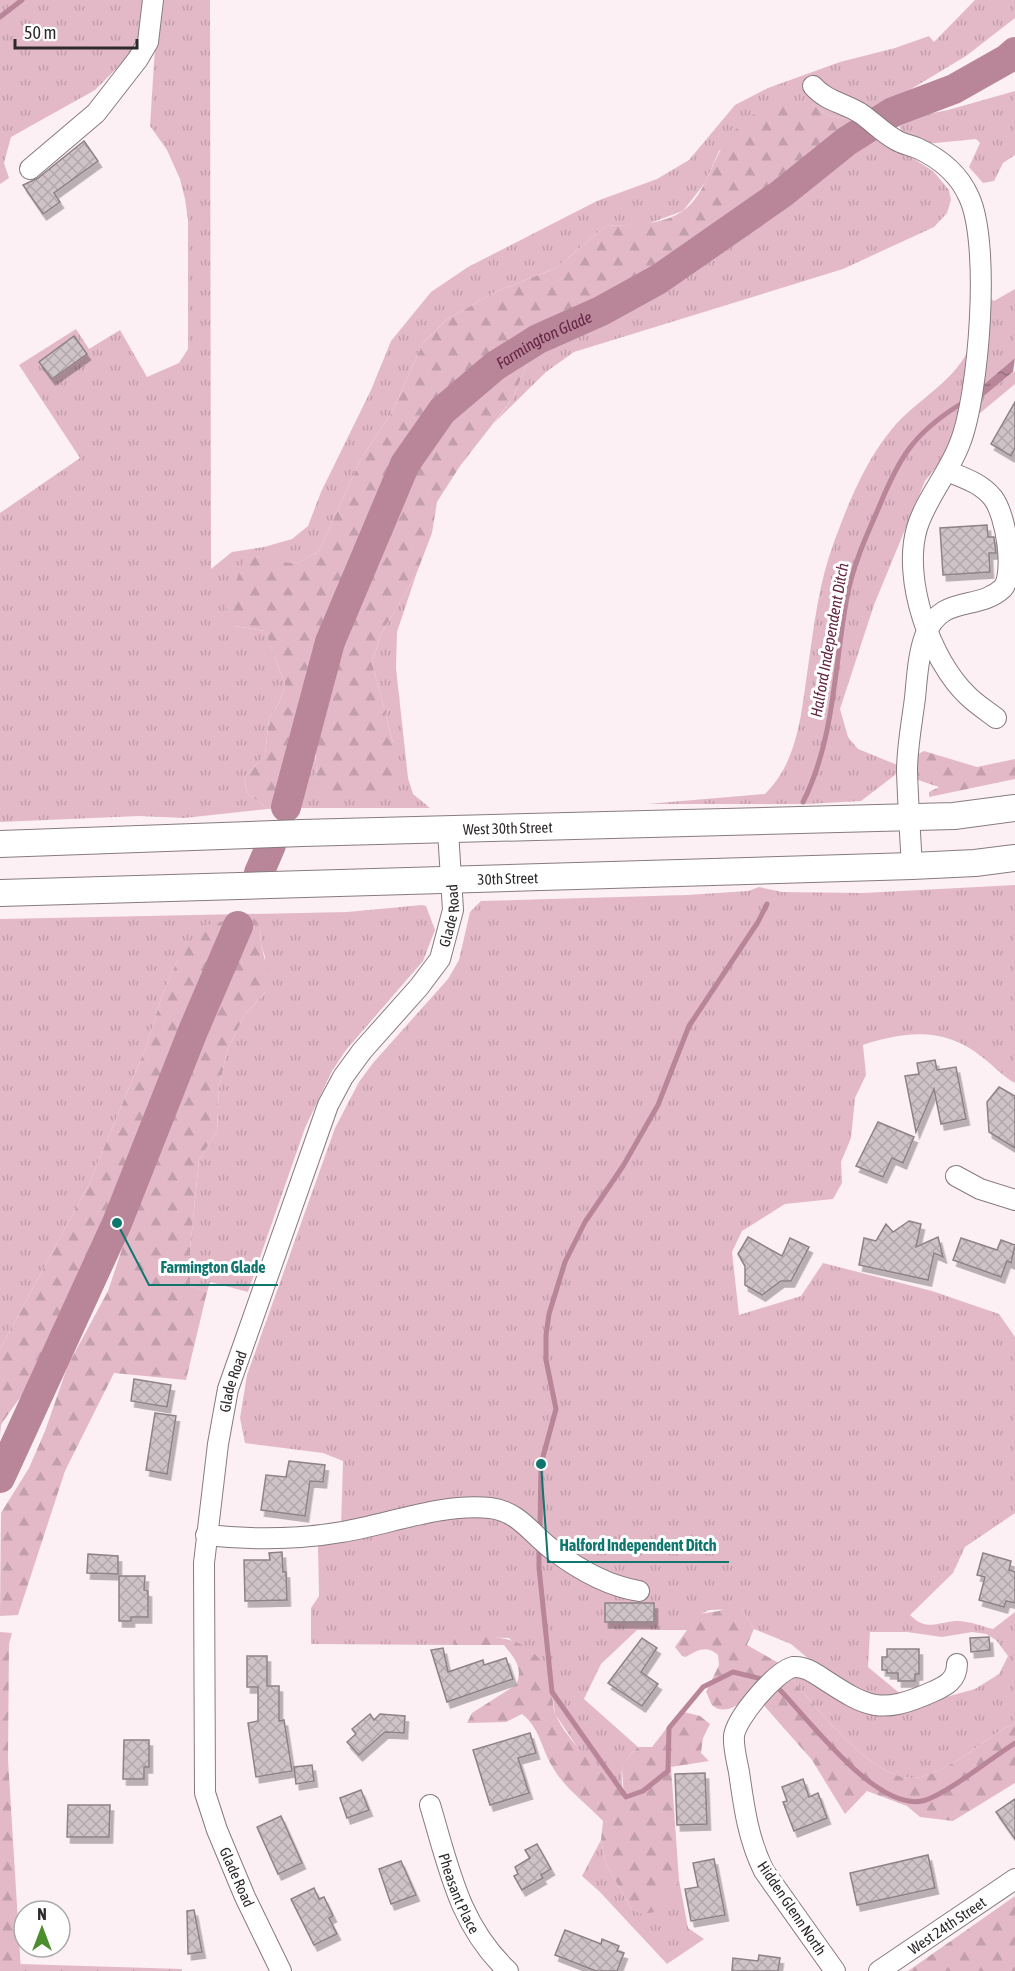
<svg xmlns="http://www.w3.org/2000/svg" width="1015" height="1971" font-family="'Asap Condensed',sans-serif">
<defs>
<pattern id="grass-tufts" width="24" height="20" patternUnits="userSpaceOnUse" patternTransform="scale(1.5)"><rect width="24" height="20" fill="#e3b9c8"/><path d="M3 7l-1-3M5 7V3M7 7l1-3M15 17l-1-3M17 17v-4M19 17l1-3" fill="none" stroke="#c39fac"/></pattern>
<pattern id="forest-firs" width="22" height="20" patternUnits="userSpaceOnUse" patternTransform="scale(1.5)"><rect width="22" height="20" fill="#e3b9c8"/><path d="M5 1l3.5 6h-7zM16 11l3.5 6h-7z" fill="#c39fac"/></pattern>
<pattern id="water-ripples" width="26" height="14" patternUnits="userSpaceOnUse" patternTransform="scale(1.5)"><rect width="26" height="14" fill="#b88599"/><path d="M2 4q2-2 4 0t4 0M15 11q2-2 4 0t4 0" fill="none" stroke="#966d7d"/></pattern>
<pattern id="building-cross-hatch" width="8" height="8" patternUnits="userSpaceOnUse" patternTransform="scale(1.5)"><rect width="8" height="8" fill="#cfc3c8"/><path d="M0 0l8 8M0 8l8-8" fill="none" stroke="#b2a8ac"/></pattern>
<filter id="shadow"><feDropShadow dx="3.5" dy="6" stdDeviation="0" flood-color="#0004"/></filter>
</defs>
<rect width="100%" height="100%" fill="#fdf0f4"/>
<!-- grass -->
<g fill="url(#grass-tufts)">
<polygon points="0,0 146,0 140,39 122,63 95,90 11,137 4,163 9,178 0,184"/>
<polygon points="158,0 210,0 211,569 232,552 264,547 292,539 308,526 321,492 371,390 391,341 431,292 468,267 597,201 657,179 689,160 735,105 768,88 840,62 895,48 929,36 934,42 975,0 1015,0 1015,18 966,56 858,121 829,116 812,104 719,151 705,183 683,211 642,226 607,225 556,268 495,292 446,320 423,343 392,412 360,461 319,551 298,563 284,562 234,626 265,631 285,684 279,703 269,718 265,755 244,778 247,793 268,809 184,818 139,816 0,822 0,513 80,458 19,365 76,329 89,349 120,330 147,377 179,363 188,349 188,220 185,199 180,179 167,150 150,126"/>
<polygon points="1015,91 1015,155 1003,163 994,181 983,183 969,167 980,143 976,139 925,144 903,135 899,125 902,119 948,110"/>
<polygon points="876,135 933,171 949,190 951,200 947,213 934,227 843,269 574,352 546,372 494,423 513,398 534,346 584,329 654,293 740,235 816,177"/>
<polygon points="1015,289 1015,358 976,391 986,296 994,301"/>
<path d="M971,343L974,365L952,448L925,481L874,605L840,709L848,737L858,749L900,766L895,775L861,801L806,804H647L765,794C799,760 801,713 808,667C814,625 819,582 834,542C848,504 865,461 892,429C916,399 958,381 971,343Z"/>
<polygon points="1015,371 1015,384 979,414 975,407 980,398"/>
<polygon points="416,575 397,632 396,668 408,778 413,794 430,808 293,808 314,737 317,777 393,785 393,743 372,663 381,634"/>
<path d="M1015,885V1083C1003,1077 993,1065 982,1057C945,1027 906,1031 863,1045L866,1075L855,1098L851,1138L841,1162L842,1183L833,1199L785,1204L742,1231L732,1252L739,1315L801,1296L823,1263L932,1291L999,1314L1015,1337V1513L965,1547L953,1573L910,1615C926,1631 936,1623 955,1621C966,1620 982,1626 993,1629L1015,1612V1723C994,1732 978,1749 958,1760C945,1767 925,1779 911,1778C867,1776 815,1704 786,1673L789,1671L896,1711L975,1689L999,1674L1008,1656L996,1640L986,1634L972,1632L942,1637L907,1632H870L868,1667L903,1696L878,1701L810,1660L791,1644L754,1629L742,1609L709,1610L675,1627V1630H637L601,1664L584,1699L638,1747C617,1767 622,1770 623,1797L580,1751L555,1714L550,1678L509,1638L455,1636L453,1641L455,1645L311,1644V1608L319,1596L318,1546H215L217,1531L341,1527L343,1461L323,1453L245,1443L240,1418L247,1375L335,1128L359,1082L373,1063L448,979L459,960L470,912L481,901L687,895L748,891L759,887L782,892L863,893Z"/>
<polygon points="422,905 426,906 435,930 423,961 346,1050 332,1071 305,1128 248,1292 210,1282 207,1292 190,1286 190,1250 199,1160 217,1131 219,1088 227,1051 244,1016 265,992 265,957 261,944 260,928 248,916 178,959 162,996 146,1047 88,1186 0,1349 0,919 347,912"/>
<polygon points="601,1840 606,1864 632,1910 664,1887 674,1887 679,1880 688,1928 704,1939 667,1964 599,1891 582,1876"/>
<polygon points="20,1964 182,1969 182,1971 21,1971"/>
</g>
<!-- forest -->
<g fill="url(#forest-firs)">
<path d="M784,98L812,104L829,116L858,121L807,161L780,186L735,214L679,259L647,278L533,325L448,391L401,451L365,523L319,658L308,708L283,789L281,808L268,809L247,793L244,778L265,755L269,718L279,703L285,684L265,631L234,626L226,607L245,558L270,552L284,562L298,563L319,551L360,461L392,412L423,343L446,320L495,292L556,268L607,225C631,226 662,225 683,211C702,197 709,172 719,153C733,126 756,109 784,98Z"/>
<path d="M534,346L513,398L460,466L437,502L432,533L416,575L381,634L372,663L393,743V786C374,791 339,806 323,789C316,780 316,769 316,758C311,685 351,616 378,551C396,509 410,465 436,427C457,396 503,368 534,346Z"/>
<polygon points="924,751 977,767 1015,759 1015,779 929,797 929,792 939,787 915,779 918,754"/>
<path d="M248,916L256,920L260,928L261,944L268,973L265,992L244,1016L227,1051L219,1088L217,1131L199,1160L190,1250V1286L207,1292L186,1380L114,1373L65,1471L18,1615L0,1616L1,1513L29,1468L45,1431L68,1365L108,1291L163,1126L237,948L240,937L238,926C216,940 202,989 192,1013C145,1123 112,1241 55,1346C40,1374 18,1398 1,1425L0,1436V1349L88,1186L146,1047L162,996L178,959L201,926Z"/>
<path d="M736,1604L742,1609L754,1629L747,1645L782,1665C769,1677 732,1724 712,1705C710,1702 708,1695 706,1692L719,1665L718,1655C706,1645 698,1650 686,1657L682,1656L675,1647L687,1630H675L674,1627L686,1616L719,1611Z"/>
<polygon points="0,1632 12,1633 9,1644 8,1759 21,1971 0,1971"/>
<path d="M455,1636C494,1635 533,1635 549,1676C554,1688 551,1702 555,1713C565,1740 604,1773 623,1796C625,1768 614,1770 638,1747H652L680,1711L700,1716L710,1724L703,1738L701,1753L709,1761L671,1767L679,1880L674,1887H664L663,1899L655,1912L642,1914L632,1910L606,1864L601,1840L603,1821C586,1803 564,1788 552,1766C541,1748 540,1728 522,1714L506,1722L467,1723L472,1713L516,1685C524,1668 514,1658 504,1645H455L453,1642Z"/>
<path d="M786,1673C815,1704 867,1776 911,1778C925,1779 945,1767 958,1760C978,1749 994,1732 1015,1723V1783L953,1821L920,1817L907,1806L867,1791L845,1814L812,1760L761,1702Z"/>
<polygon points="1015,1896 1015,1971 908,1971"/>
</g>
<!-- water -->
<polygon fill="url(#water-ripples)" points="1015,358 1013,372 980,399 976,391"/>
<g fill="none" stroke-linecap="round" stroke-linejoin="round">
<!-- stream -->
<g stroke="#b88599" stroke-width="5">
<polyline points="0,17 22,0"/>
<path d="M803,802C835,739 834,666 847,597C853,565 866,537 879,507C899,458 913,434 959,405"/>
<polyline points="540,1530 541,1464 556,1409 546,1360 546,1335 549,1314 565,1262 585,1222 623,1166 658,1105 689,1026 758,922 767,904"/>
<polyline points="539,1545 539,1568 552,1692 626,1797 643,1791 668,1771 669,1728 703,1687 733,1672 766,1680"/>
<path d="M774,1684C805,1713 877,1816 926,1800C952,1790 990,1759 1015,1743"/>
</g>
<!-- river -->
<g stroke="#b88599" stroke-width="30">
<path id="s1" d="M286,807L330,642L405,464L442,411L495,366L538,339L601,311L659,279L781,194L847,141L893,112L954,89L1007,59L1015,52"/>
<polyline points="259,873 271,845"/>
<polyline points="0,1478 117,1223 193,1031 238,926"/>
</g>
</g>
<!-- building -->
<g fill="url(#building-cross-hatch)" stroke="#8e8286" stroke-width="1.5" filter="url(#shadow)">
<polygon points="84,141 98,161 54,193 60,202 43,214 23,185 38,178"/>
<polygon points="74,336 87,354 52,379 39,362"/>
<polygon points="1015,402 1015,448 1011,456 991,444"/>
<polygon points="987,525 988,537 994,537 996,553 989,553 990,572 943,575 940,528"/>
<polygon points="935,1060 937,1070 956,1067 966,1119 941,1124 934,1089 916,1132 905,1076 919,1074 917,1063"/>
<polygon points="999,1087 1015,1096 1015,1148 989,1132 987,1102"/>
<polygon points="878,1122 914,1137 903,1163 892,1158 883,1177 856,1166"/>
<polygon points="909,1221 921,1224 916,1247 938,1237 943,1257 934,1253 928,1280 859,1265 864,1238 876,1241 886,1224 893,1232"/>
<polygon points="748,1237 782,1256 790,1238 809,1247 791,1281 781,1281 762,1295 745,1285 745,1266 738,1254"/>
<polygon points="961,1238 997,1250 1001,1240 1015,1245 1011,1263 1007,1261 1001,1277 953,1260"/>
<polygon points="134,1379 171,1385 167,1407 131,1401"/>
<polygon points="155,1413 176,1416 167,1474 146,1470"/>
<polygon points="289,1461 325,1465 323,1482 310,1481 305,1516 261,1510 266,1475 286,1477"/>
<polygon points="282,1552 283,1572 286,1572 287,1600 245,1601 244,1560 270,1560 269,1553"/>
<polygon points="983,1553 1011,1561 1009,1570 1015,1572 1015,1603 1006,1601 1004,1607 979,1600 985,1577 977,1575"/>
<polygon points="88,1554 118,1556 118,1574 87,1573"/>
<polygon points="119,1576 145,1576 144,1590 148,1591 148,1617 131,1617 131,1621 119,1621"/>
<rect x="605" y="1603" width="49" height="19"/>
<polygon points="989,1637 990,1650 971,1652 970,1638"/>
<polygon points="642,1638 657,1648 641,1672 658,1684 642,1706 608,1683"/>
<polygon points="443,1648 448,1672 483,1660 484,1665 506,1658 513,1679 447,1702 431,1650"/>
<polygon points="887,1649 919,1649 919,1674 915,1674 915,1681 898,1681 898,1673 887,1673 887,1670 882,1670 882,1657 887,1657"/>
<polygon points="247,1656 267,1656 267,1686 279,1686 279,1721 284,1720 292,1771 256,1777 248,1723 258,1721 258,1687 247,1687"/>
<polygon points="370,1714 374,1720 380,1714 405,1716 404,1733 385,1732 359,1755 347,1742 356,1734 352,1729"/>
<polygon points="530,1733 536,1753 518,1758 529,1793 490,1805 473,1750"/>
<polygon points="124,1740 149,1740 149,1767 144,1767 144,1779 123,1779"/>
<polygon points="312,1765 314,1781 296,1784 294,1767"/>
<polygon points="705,1773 707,1824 677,1825 675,1774"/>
<polygon points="803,1779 809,1797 818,1793 827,1818 794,1831 783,1802 787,1801 782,1787"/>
<polygon points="361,1790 369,1810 347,1818 340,1798"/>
<polygon points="1015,1799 1015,1839 996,1812"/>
<polygon points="68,1805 110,1805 109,1837 67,1837"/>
<polygon points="281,1816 302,1863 278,1874 257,1827"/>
<polygon points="537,1844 551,1869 541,1875 543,1878 522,1890 514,1876 518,1874 515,1867 530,1858 525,1850"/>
<polygon points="928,1855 935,1888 857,1905 850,1873"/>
<polygon points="714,1859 725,1915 691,1921 685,1889 698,1887 693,1863"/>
<polygon points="401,1861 416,1895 391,1904 379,1869"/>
<polygon points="314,1888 319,1899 324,1897 333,1916 329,1918 337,1934 314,1945 291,1899"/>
<polygon points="194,1910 202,1952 188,1954 187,1911"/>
<polygon points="565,1930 601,1944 602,1939 619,1946 617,1951 624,1953 617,1971 596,1971 555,1955"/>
<polygon points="759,1955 780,1958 778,1971 732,1971 733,1958 758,1961"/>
</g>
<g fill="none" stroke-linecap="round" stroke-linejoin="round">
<!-- minor casing -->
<g stroke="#877b7f" stroke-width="22">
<g id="minor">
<path d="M813,86C826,101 844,103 860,113C872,121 883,133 896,140C902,144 910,145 917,148C939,158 959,174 969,197C991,244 979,395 960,443C949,473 926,498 917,528C902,579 930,660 968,696C976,704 987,711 996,718"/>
<polyline points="30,169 96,113 138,59 148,42 153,0"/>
<path d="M912,866C910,834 908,802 907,771C907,747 912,722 915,698C917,678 918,655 925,636C941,593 978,612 1003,588C1015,572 1006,515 993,498C981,483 964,478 947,471"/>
<polyline points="956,1176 980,1189 1015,1200"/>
<path d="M206,1535C253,1540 296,1540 342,1532C390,1524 441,1503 490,1508C519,1511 532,1535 553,1550C578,1569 608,1586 639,1591"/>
<path id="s2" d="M430,1805C449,1868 459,1925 508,1971"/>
<path id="s3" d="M281,1971L245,1897L217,1830L205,1793L204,1563L218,1444L228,1389L328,1105L343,1077L362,1051L419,987L440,959L453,910L448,831"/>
<path d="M835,1971L764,1871C748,1839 744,1807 739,1772C737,1761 733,1747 734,1736C736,1718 775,1672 793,1667C804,1666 813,1672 822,1678C868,1708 880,1715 932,1692C946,1686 957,1680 957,1664"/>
<path id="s4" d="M879,1971L1015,1879"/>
</g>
</g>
<!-- major casing -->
<g stroke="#877b7f" stroke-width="28">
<g id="major">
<path id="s5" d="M0,844L302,833L954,816L1015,808"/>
<path id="s6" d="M0,893L912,866L975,863L1015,858"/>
</g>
</g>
<!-- minor -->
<use href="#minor" stroke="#fff" stroke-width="20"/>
<!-- major -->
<use href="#major" stroke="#fff" stroke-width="26"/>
</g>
<g text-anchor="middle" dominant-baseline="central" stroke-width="6" stroke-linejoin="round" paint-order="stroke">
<!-- street labels -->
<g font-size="15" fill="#2e2a2b" stroke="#fff">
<text stroke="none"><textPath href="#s5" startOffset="508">West 30th Street</textPath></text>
<text stroke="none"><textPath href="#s6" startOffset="508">30th Street</textPath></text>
<text stroke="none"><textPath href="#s3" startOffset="1130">Glade Road</textPath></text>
<text stroke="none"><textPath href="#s3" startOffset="608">Glade Road</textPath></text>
<text transform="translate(237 1877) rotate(66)">Glade Road</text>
<text stroke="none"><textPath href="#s2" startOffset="93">Pheasant Place</textPath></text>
<text transform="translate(792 1908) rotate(56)">Hidden Glenn North</text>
<text stroke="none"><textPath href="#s4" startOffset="82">West 24th Street</textPath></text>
</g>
<!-- water labels -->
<g font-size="16" font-style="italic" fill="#642442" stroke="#fff">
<text stroke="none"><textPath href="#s1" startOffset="554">Farmington Glade</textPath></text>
<text transform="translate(829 640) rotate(-80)">Halford Independent Ditch</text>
</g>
</g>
<!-- callouts -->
<path fill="none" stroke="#0f766e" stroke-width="2" d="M117 1223L149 1285H278M541 1464L548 1562H729"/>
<g fill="#0f766e" stroke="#fff" stroke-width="2">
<circle cx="117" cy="1223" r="6"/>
<circle cx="541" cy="1464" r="6"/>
</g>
<g font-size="16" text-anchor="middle" font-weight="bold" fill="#0f766e" stroke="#fff" stroke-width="6" stroke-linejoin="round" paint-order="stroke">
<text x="213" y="1273">Farmington Glade</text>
<text x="638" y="1551">Halford Independent Ditch</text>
</g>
<!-- north arrow -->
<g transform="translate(42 1929)"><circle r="28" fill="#ffffff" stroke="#abaaaa" stroke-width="1.5"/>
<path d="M0-4.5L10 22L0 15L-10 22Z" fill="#4c8d2f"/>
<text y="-9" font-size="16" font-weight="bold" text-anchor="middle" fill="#2e2a2b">N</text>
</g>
<!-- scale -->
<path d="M15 39v9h122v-9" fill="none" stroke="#2e2a2b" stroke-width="3"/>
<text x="24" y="39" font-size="18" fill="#2e2a2b" stroke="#ffffff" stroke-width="4.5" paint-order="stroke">50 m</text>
</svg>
